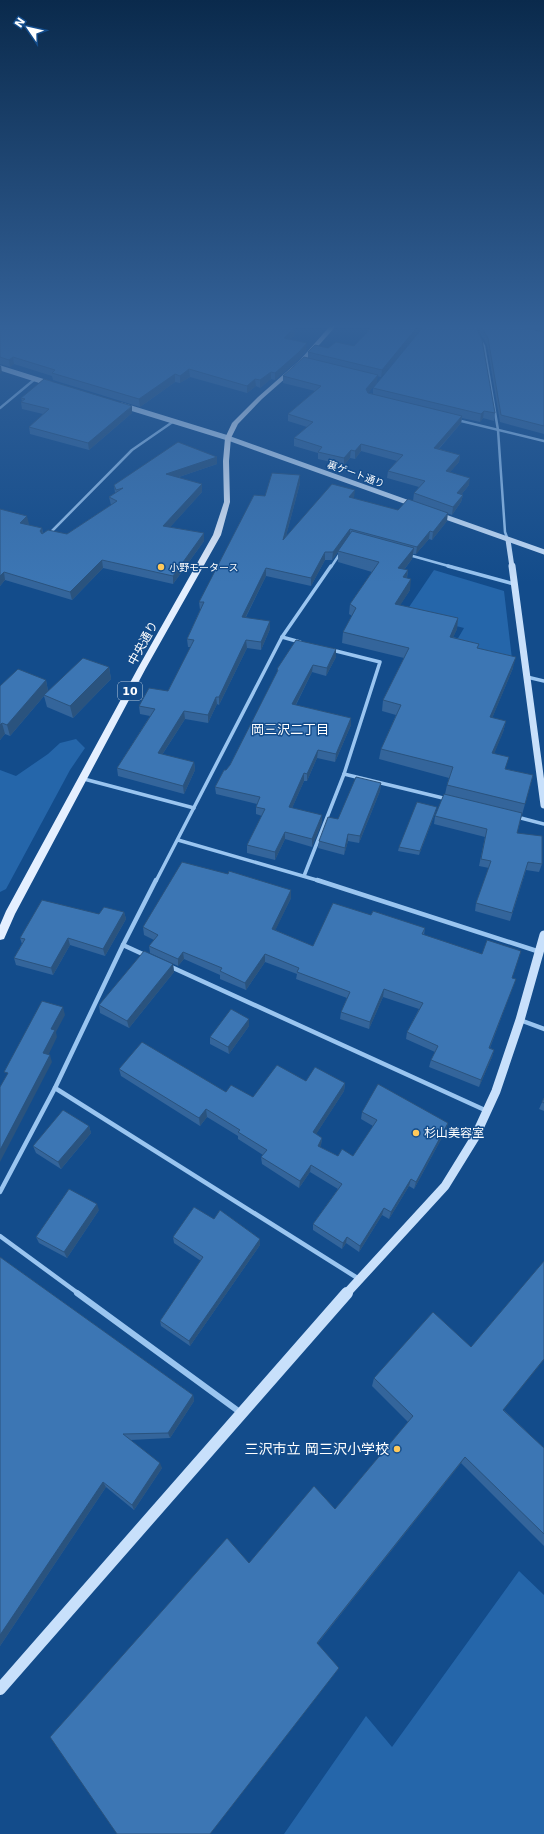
<svg xmlns="http://www.w3.org/2000/svg" width="544" height="1834" font-family="'DejaVu Sans','Noto Sans JP',sans-serif">
<rect width="100%" height="100%" fill="#134c8b"/>
<!-- green -->
<g fill="#2566aa">
<polygon points="434,570 504,591 512,659 454,645 464,628 405,613"/>
<polygon points="76,739 85,748 70,770 6,889 0,892 0,770 16,776 48,754 60,743"/>
<polygon points="519,1571 544,1595 544,1834 284,1834 366,1716 392,1747"/>
</g>
<g fill="none" stroke-linecap="round" stroke-linejoin="round">
<!-- street-far3 -->
<g stroke="#9ac5f0" stroke-width="2.5">
<polyline points="481,341 484,346 498,430 505,532 508,540"/>
<polyline points="0,408 35,379"/>
<polyline points="457,420 544,441"/>
<polyline points="50,533 132,450 174,421"/>
<polyline points="409,555 452,567"/>
<polyline points="331,567 341,552"/>
</g>
<!-- street-far2 -->
<g stroke="#9ac5f0" stroke-width="3.5">
<polyline points="448,566 514,584"/>
<polyline points="282,637 300,642"/>
<polyline points="527,677 544,681"/>
<polyline points="344,774 447,799"/>
<polyline points="84,779 194,808"/>
<polyline points="517,817 544,824"/>
<polyline points="178,840 320,881"/>
<polyline points="304,876 344,774 380,662 332,650"/>
<polyline points="156,881 282,637 331,566"/>
</g>
<!-- street-far1 -->
<g stroke="#9ac5f0" stroke-width="4.5">
<polyline points="317,880 540,952"/>
<polyline points="123,945 147,956"/>
<polyline points="169,966 487,1111"/>
<polyline points="520,1020 544,1029"/>
<polyline points="55,1088 359,1279"/>
<polyline points="0,1192 55,1088 123,945 156,880"/>
<polyline points="0,1236 79,1294"/>
</g>
<!-- street -->
<polyline stroke="#9ac5f0" stroke-width="6" points="77,1293 241,1413"/>
<!-- secondary-far3 -->
<g stroke="#c8e0fb" stroke-width="5">
<polyline points="0,368 51,384"/>
<polyline points="121,405 228,438 415,505"/>
<polyline points="437,514 544,552"/>
<polyline points="508,540 512,567"/>
</g>
<!-- secondary-far2 -->
<polyline stroke="#c8e0fb" stroke-width="7" points="512,566 544,805"/>
<!-- secondary-far1 -->
<polyline stroke="#c8e0fb" stroke-width="9" points="346,1294 445,1186 474,1139 496,1091 520,1020 544,935"/>
<!-- secondary -->
<polyline stroke="#c8e0fb" stroke-width="12" points="0,1689 347,1293"/>
<!-- primary -->
<polygon fill="#e4efff" fill-rule="evenodd" points="330,326 336,326 304,362 262,399 238,424 231,438 229,461 230,502 221,535 146,668 15,914 4,939 0,940 0,925 6,911 138,668 213,535 224,502 223,461 225,438 232,423 258,397 300,360"/>
</g>
<!-- wall -->
<g fill="#34659b">
<polygon points="0,326 295,328 295,335 290,339 306,351 299,359 275,380 271,379 260,388 256,386 247,393 190,377 180,383 175,382 140,407 53,380 52,376 14,364 10,367 0,364"/>
<polygon points="423,326 381,377 377,376 377,382 368,393 373,394 373,388 424,326 495,413 494,421 483,418 480,422 462,418 461,423 439,449 460,455 459,462 450,472 469,485 461,495 463,495 461,502 452,515 413,501 414,493 419,487 387,478 388,471 397,461 361,451 355,459 350,458 344,465 318,459 318,453 294,446 294,438 307,427 288,421 288,414 315,391 283,383 283,376 308,358 308,352 328,348 354,346"/>
<polygon points="476,326 544,326 544,434 500,422 487,345"/>
<polygon points="21,398 132,413 89,450 30,434 29,427 43,414 22,409 21,402 22,401"/>
<polygon points="217,457 217,464 179,477 202,492 170,527 204,533 204,541 173,584 103,568 72,600 5,580 0,586 0,509 29,524 28,525 42,528 43,533 67,534 111,505 109,497 115,493 114,485"/>
<polygon points="300,483 286,536 354,498 354,499 398,510 447,521 432,540 429,539 416,554 413,554 412,559 404,570 408,570 407,578 410,590 400,605 458,618 457,629 453,637 479,644 478,648 513,668 492,718 506,721 503,732 494,753 506,769 533,775 517,833 542,864 539,872 526,870 510,921 475,911 476,903 489,868 479,866 485,837 434,824 435,816 445,794 447,785 449,778 379,759 381,749 396,715 382,711 383,700 404,658 342,643 343,632 352,616 349,614 350,604 372,572 338,562 338,552 332,560 325,560 311,586 266,576 246,617 270,629 261,650 247,648 219,705 217,704 208,723 185,719 162,755 194,762 195,770 184,794 118,776 117,768 150,716 140,714 139,706 168,691 191,647 188,647 187,639 200,610 199,602 265,496"/>
<polygon points="336,649 336,657 326,676 312,672 296,705 351,718 351,725 335,762 317,758 307,781 304,781 292,808 322,822 312,847 285,839 275,860 247,853 247,845 262,816 256,814 256,807 257,804 216,794 215,787 230,765 277,673 277,669"/>
<polygon points="109,667 111,679 73,718 47,707 44,696 10,736 5,734 0,740 0,686 46,680 48,691"/>
<polygon points="381,783 380,791 359,843 348,841 344,855 318,848 319,841 338,819"/>
<polygon points="436,811 419,855 398,851 399,847"/>
<polygon points="291,898 275,930 313,946 371,915 425,928 424,935 512,978 513,986 490,1048 494,1050 492,1057 479,1087 429,1067 431,1060 435,1052 406,1039 407,1032 419,1009 383,997 369,1029 340,1019 341,1012 347,998 296,979 297,974 265,962 246,990 220,979 220,975 184,959 178,966 150,953 149,946 154,940 144,935 143,927"/>
<polygon points="124,912 126,919 105,956 70,945 53,975 16,965 14,958 22,944 20,938 99,914"/>
<polygon points="173,964 174,972 129,1028 100,1013 99,1005"/>
<polygon points="249,1026 229,1054 210,1044 210,1037"/>
<polygon points="119,1069 253,1097 306,1081 345,1083 344,1091 316,1134 322,1138 321,1145 320,1147 338,1156 353,1156 373,1126 361,1119 362,1112 448,1123 446,1130 414,1189 409,1186 389,1219 382,1215 359,1252 346,1243 342,1249 313,1230 313,1224 338,1189 310,1172 299,1188 262,1164 261,1157 263,1155 238,1139 238,1136 207,1117 200,1126 121,1076"/>
<polygon points="544,1098 544,1111 539,1109"/>
<polygon points="89,1126 91,1133 61,1169 36,1153 33,1146"/>
<polygon points="99,1210 67,1258 39,1243 36,1237"/>
<polygon points="214,1219 260,1239 260,1245 190,1346 161,1326 160,1321 201,1261 174,1243 173,1237"/>
<polygon points="0,1257 193,1395 194,1401 170,1438 130,1440 162,1468 134,1510 106,1487 0,1646"/>
<polygon points="374,1378 504,1410 544,1448 544,1546 461,1463 318,1643 249,1563 335,1509 408,1422 372,1386"/>
</g>
<!-- shaded-wall -->
<g fill="#2a537e">
<polygon points="293,326 297,326 295,328 295,335 284,345 284,338"/>
<polygon points="418,326 423,326 381,377 382,370"/>
<polygon points="307,343 306,351 299,359 275,380 275,373"/>
<polygon points="13,357 14,364 10,367 9,360"/>
<polygon points="1,365 2,373 0,374 0,366"/>
<polygon points="189,369 190,377 180,383 180,376"/>
<polygon points="271,372 271,379 260,388 260,380"/>
<polygon points="175,374 175,382 140,407 139,399"/>
<polygon points="378,375 377,382 366,396 366,389"/>
<polygon points="255,379 256,386 247,393 247,386"/>
<polygon points="132,406 132,413 89,450 88,443"/>
<polygon points="484,411 483,418 480,422 481,414"/>
<polygon points="462,416 461,423 433,455 434,448"/>
<polygon points="361,444 361,451 355,459 355,451"/>
<polygon points="351,450 350,458 344,465 344,458"/>
<polygon points="460,455 459,462 445,478 446,471"/>
<polygon points="217,457 217,464 167,481 166,474"/>
<polygon points="300,475 300,483 283,547 283,540"/>
<polygon points="470,478 469,485 456,501 457,493"/>
<polygon points="202,484 202,492 164,534 163,526"/>
<polygon points="355,490 354,498 348,505 349,497"/>
<polygon points="463,495 461,502 452,515 453,507"/>
<polygon points="448,513 447,521 432,540 433,532"/>
<polygon points="27,516 29,524 22,531 20,523"/>
<polygon points="42,528 43,536 40,531"/>
<polygon points="350,529 350,536 332,560 333,552"/>
<polygon points="430,531 429,539 416,554 417,547"/>
<polygon points="204,533 204,541 173,584 173,576"/>
<polygon points="414,548 412,559 397,579 398,568"/>
<polygon points="325,552 325,560 311,586 311,578"/>
<polygon points="102,560 103,568 72,600 70,592"/>
<polygon points="266,568 266,576 242,624 242,617"/>
<polygon points="408,570 406,581 403,577"/>
<polygon points="4,572 5,580 0,586 0,576"/>
<polygon points="411,579 410,590 394,615 395,604"/>
<polygon points="458,618 457,629 448,648 450,637"/>
<polygon points="270,621 270,629 261,650 261,642"/>
<polygon points="246,640 247,648 219,705 219,697"/>
<polygon points="336,649 336,657 326,676 327,668"/>
<polygon points="516,657 513,668 488,728 490,717"/>
<polygon points="313,665 312,672 292,712 292,704"/>
<polygon points="109,667 111,679 73,718 70,706"/>
<polygon points="46,680 48,691 44,695 44,696 10,736 7,725"/>
<polygon points="216,697 217,704 208,723 208,715"/>
<polygon points="184,711 185,719 158,761 158,753"/>
<polygon points="351,718 351,725 335,762 336,754"/>
<polygon points="506,721 503,732 490,764 492,753"/>
<polygon points="2,723 5,734 0,740 0,725"/>
<polygon points="318,750 317,758 307,781 307,774"/>
<polygon points="194,762 195,770 184,794 183,786"/>
<polygon points="304,773 304,781 289,815 289,807"/>
<polygon points="381,783 380,791 359,843 360,836"/>
<polygon points="437,807 436,811 419,855 420,851"/>
<polygon points="322,815 322,822 312,847 312,839"/>
<polygon points="285,832 285,839 275,860 275,852"/>
<polygon points="348,834 348,841 344,855 345,848"/>
<polygon points="291,890 291,898 272,937 272,929"/>
<polygon points="124,912 126,919 105,956 103,949"/>
<polygon points="68,938 70,945 53,975 51,968"/>
<polygon points="183,952 184,959 178,966 178,959"/>
<polygon points="265,954 265,962 246,990 245,983"/>
<polygon points="173,964 174,972 129,1028 127,1021"/>
<polygon points="516,979 513,986 487,1055 489,1048"/>
<polygon points="384,989 383,997 369,1029 370,1022"/>
<polygon points="63,1007 65,1015 56,1032 57,1037 46,1060 43,1053 51,1029"/>
<polygon points="249,1019 249,1026 229,1054 228,1047"/>
<polygon points="494,1050 492,1057 479,1087 481,1080"/>
<polygon points="50,1055 52,1062 0,1162 0,1150"/>
<polygon points="345,1083 344,1091 313,1139 313,1132"/>
<polygon points="206,1109 207,1117 200,1126 199,1118"/>
<polygon points="448,1123 446,1130 414,1189 416,1182"/>
<polygon points="89,1126 91,1133 61,1169 58,1162"/>
<polygon points="322,1138 321,1145 318,1153 318,1146"/>
<polygon points="311,1165 310,1172 299,1188 300,1181"/>
<polygon points="411,1179 409,1186 389,1219 391,1212"/>
<polygon points="97,1204 99,1210 67,1258 64,1252"/>
<polygon points="384,1208 382,1215 359,1252 360,1246"/>
<polygon points="347,1237 346,1243 342,1249 343,1243"/>
<polygon points="260,1239 260,1245 190,1346 189,1341"/>
<polygon points="544,1359 544,1360 498,1417 503,1410"/>
<polygon points="193,1395 194,1401 170,1438 168,1433"/>
<polygon points="465,1457 461,1463 316,1645 317,1643"/>
<polygon points="160,1463 162,1468 134,1510 132,1505"/>
<polygon points="103,1482 106,1487 0,1646 0,1635"/>
</g>
<!-- building -->
<g fill="#3c76b4" stroke="#2a537e">
<polygon points="0,326 293,326 292,327 295,328 284,338 307,343 299,352 275,373 271,372 260,380 255,379 247,386 189,369 180,376 175,374 139,399 52,373 55,370 13,357 9,360 0,357"/>
<polygon points="373,326 418,326 382,370 308,352 315,345 328,348 336,342 354,346"/>
<polygon points="424,326 476,326 482,340 495,413 484,411 481,414 373,388"/>
<polygon points="481,326 517,326 544,332 544,426 501,415 488,338"/>
<polygon points="304,357 378,375 366,389 368,393 462,416 434,448 460,455 446,471 470,478 457,493 463,495 453,507 414,493 425,481 388,471 403,455 361,444 355,451 351,450 344,458 318,452 322,447 294,438 313,422 288,414 321,386 283,376"/>
<polygon points="44,379 132,406 88,443 29,427 49,409 21,402 25,399 21,398"/>
<polygon points="178,442 217,457 166,474 202,484 163,526 204,533 173,576 102,560 70,592 4,572 0,576 0,509 27,516 20,523 42,528 40,531 42,534 48,530 67,534 117,501 109,497 123,488 116,490 114,485"/>
<polygon points="272,473 300,475 283,540 332,484 355,490 349,497 398,510 408,499 448,513 433,532 430,531 417,547 350,529 333,552 325,552 311,578 266,568 242,617 270,621 261,642 246,640 219,697 216,697 208,715 184,711 158,753 194,762 183,786 117,768 155,709 139,706 149,688 168,691 194,640 187,639 204,602 199,602 254,495 265,496"/>
<polygon points="352,531 414,548 398,568 408,570 403,577 411,579 395,604 458,618 450,637 479,644 477,648 516,657 490,717 506,721 492,753 509,757 505,769 533,775 525,804 447,785 453,767 381,749 401,705 383,700 409,648 343,632 356,608 350,604 379,562 338,551"/>
<polygon points="296,640 336,649 327,668 313,665 292,704 351,718 336,754 318,750 307,774 304,773 289,807 322,815 312,839 285,832 275,852 247,845 265,809 256,807 260,797 215,787 224,770 226,770 230,765 278,670 277,669"/>
<polygon points="83,658 109,667 70,706 44,695"/>
<polygon points="18,669 46,680 7,725 2,723 0,725 0,686"/>
<polygon points="356,777 381,783 360,836 348,834 345,848 319,841 328,817 338,819"/>
<polygon points="444,794 522,813 517,833 542,836 542,864 528,862 512,913 476,903 491,861 481,859 487,829 435,816"/>
<polygon points="417,802 437,807 420,851 399,847"/>
<polygon points="182,862 228,874 229,871 291,890 272,929 313,946 333,903 371,915 373,911 425,928 422,934 482,954 487,940 521,951 512,978 516,979 489,1048 494,1050 481,1080 431,1060 438,1046 407,1032 423,1003 384,989 370,1022 341,1012 350,992 297,972 299,968 265,954 245,983 220,971 222,968 183,952 178,959 149,946 158,935 143,927"/>
<polygon points="42,900 99,914 104,907 124,912 103,949 68,938 51,968 14,958 25,939 20,938"/>
<polygon points="144,951 173,964 127,1021 99,1005"/>
<polygon points="42,1001 63,1007 51,1029 55,1030 43,1053 50,1055 0,1150 0,1087 8,1073 4,1072"/>
<polygon points="231,1009 249,1019 228,1047 210,1037"/>
<polygon points="142,1042 226,1092 231,1085 253,1097 277,1065 306,1081 315,1067 345,1083 313,1132 322,1138 318,1146 338,1156 342,1149 353,1156 377,1120 362,1112 378,1084 448,1123 416,1182 411,1179 391,1212 384,1208 360,1246 347,1237 343,1243 313,1224 342,1184 311,1165 300,1181 261,1157 267,1150 238,1132 240,1130 206,1109 199,1118 119,1069"/>
<polygon points="544,1098 544,1103 542,1102"/>
<polygon points="63,1110 89,1126 58,1162 33,1146"/>
<polygon points="69,1189 97,1204 64,1252 36,1237"/>
<polygon points="194,1207 214,1219 220,1210 260,1239 189,1341 160,1321 203,1257 173,1237"/>
<polygon points="0,1257 193,1395 168,1433 123,1434 160,1463 132,1505 103,1482 0,1635"/>
<polygon points="544,1261 544,1359 503,1410 544,1448 544,1534 465,1457 317,1643 339,1668 210,1834 117,1834 50,1737 227,1538 249,1563 314,1486 335,1509 413,1416 374,1378 433,1312 471,1347"/>
</g>
<!-- sky -->
<linearGradient id="sky" x2="0" y2="1"><stop stop-color="#0a2a4c"/><stop offset="0.56" stop-color="#336198"/><stop offset="1" stop-color="#336198" stop-opacity="0"/></linearGradient>
<rect width="544" height="583" fill="url(#sky)"/>
<!-- markers -->
<g fill="#ffc95a" stroke="#134c8b" stroke-width="1.5">
<circle cx="161" cy="567" r="4"/>
<circle cx="416" cy="1133" r="4"/>
<circle cx="397" cy="1449" r="4"/>
</g>
<g text-anchor="middle" dominant-baseline="central" stroke-width="3" stroke-linejoin="round" paint-order="stroke">
<!-- far-street labels -->
<g font-size="10" fill="#fff" stroke="#134c8b">
<text transform="translate(356 474) rotate(20)">裏ゲート通り</text>
</g>
<!-- far-poi labels -->
<g font-size="10" fill="#fff" stroke="#134c8b" text-anchor="start">
<text x="169" y="567">小野モータース</text>
</g>
<!-- shield labels -->
<rect fill="#134c8b" stroke="#b8c9dc" stroke-width="1" x="118" y="682" width="24" height="18" rx="3"/>
<g font-size="11" font-weight="bold" fill="#fff">
<text x="130" y="691">10</text>
</g>
<!-- street labels -->
<g font-size="12" fill="#fff" stroke="#134c8b">
<text transform="translate(143 643) rotate(-61)">中央通り</text>
</g>
<!-- poi labels -->
<g font-size="12" fill="#fff" stroke="#134c8b" text-anchor="start">
<text x="424" y="1133">杉山美容室</text>
</g>
<!-- neighbourhood labels -->
<g font-size="13" fill="#fff" stroke="#134c8b">
<text x="290" y="729">岡三沢二丁目</text>
</g>
<!-- near-poi labels -->
<g font-size="14" fill="#fff" stroke="#134c8b" text-anchor="end">
<text x="389" y="1449">三沢市立 岡三沢小学校</text>
</g>
</g>
<!-- north arrow -->
<g transform="translate(28 28) rotate(304)" stroke="#134c8b" stroke-width="3" paint-order="stroke">
<path d="M0-3L7 15L0 10L-7 15Z" fill="#ffffff"/>
<text y="-6" font-size="11" font-weight="bold" text-anchor="middle" fill="#ffffff">N</text>
</g>
</svg>
